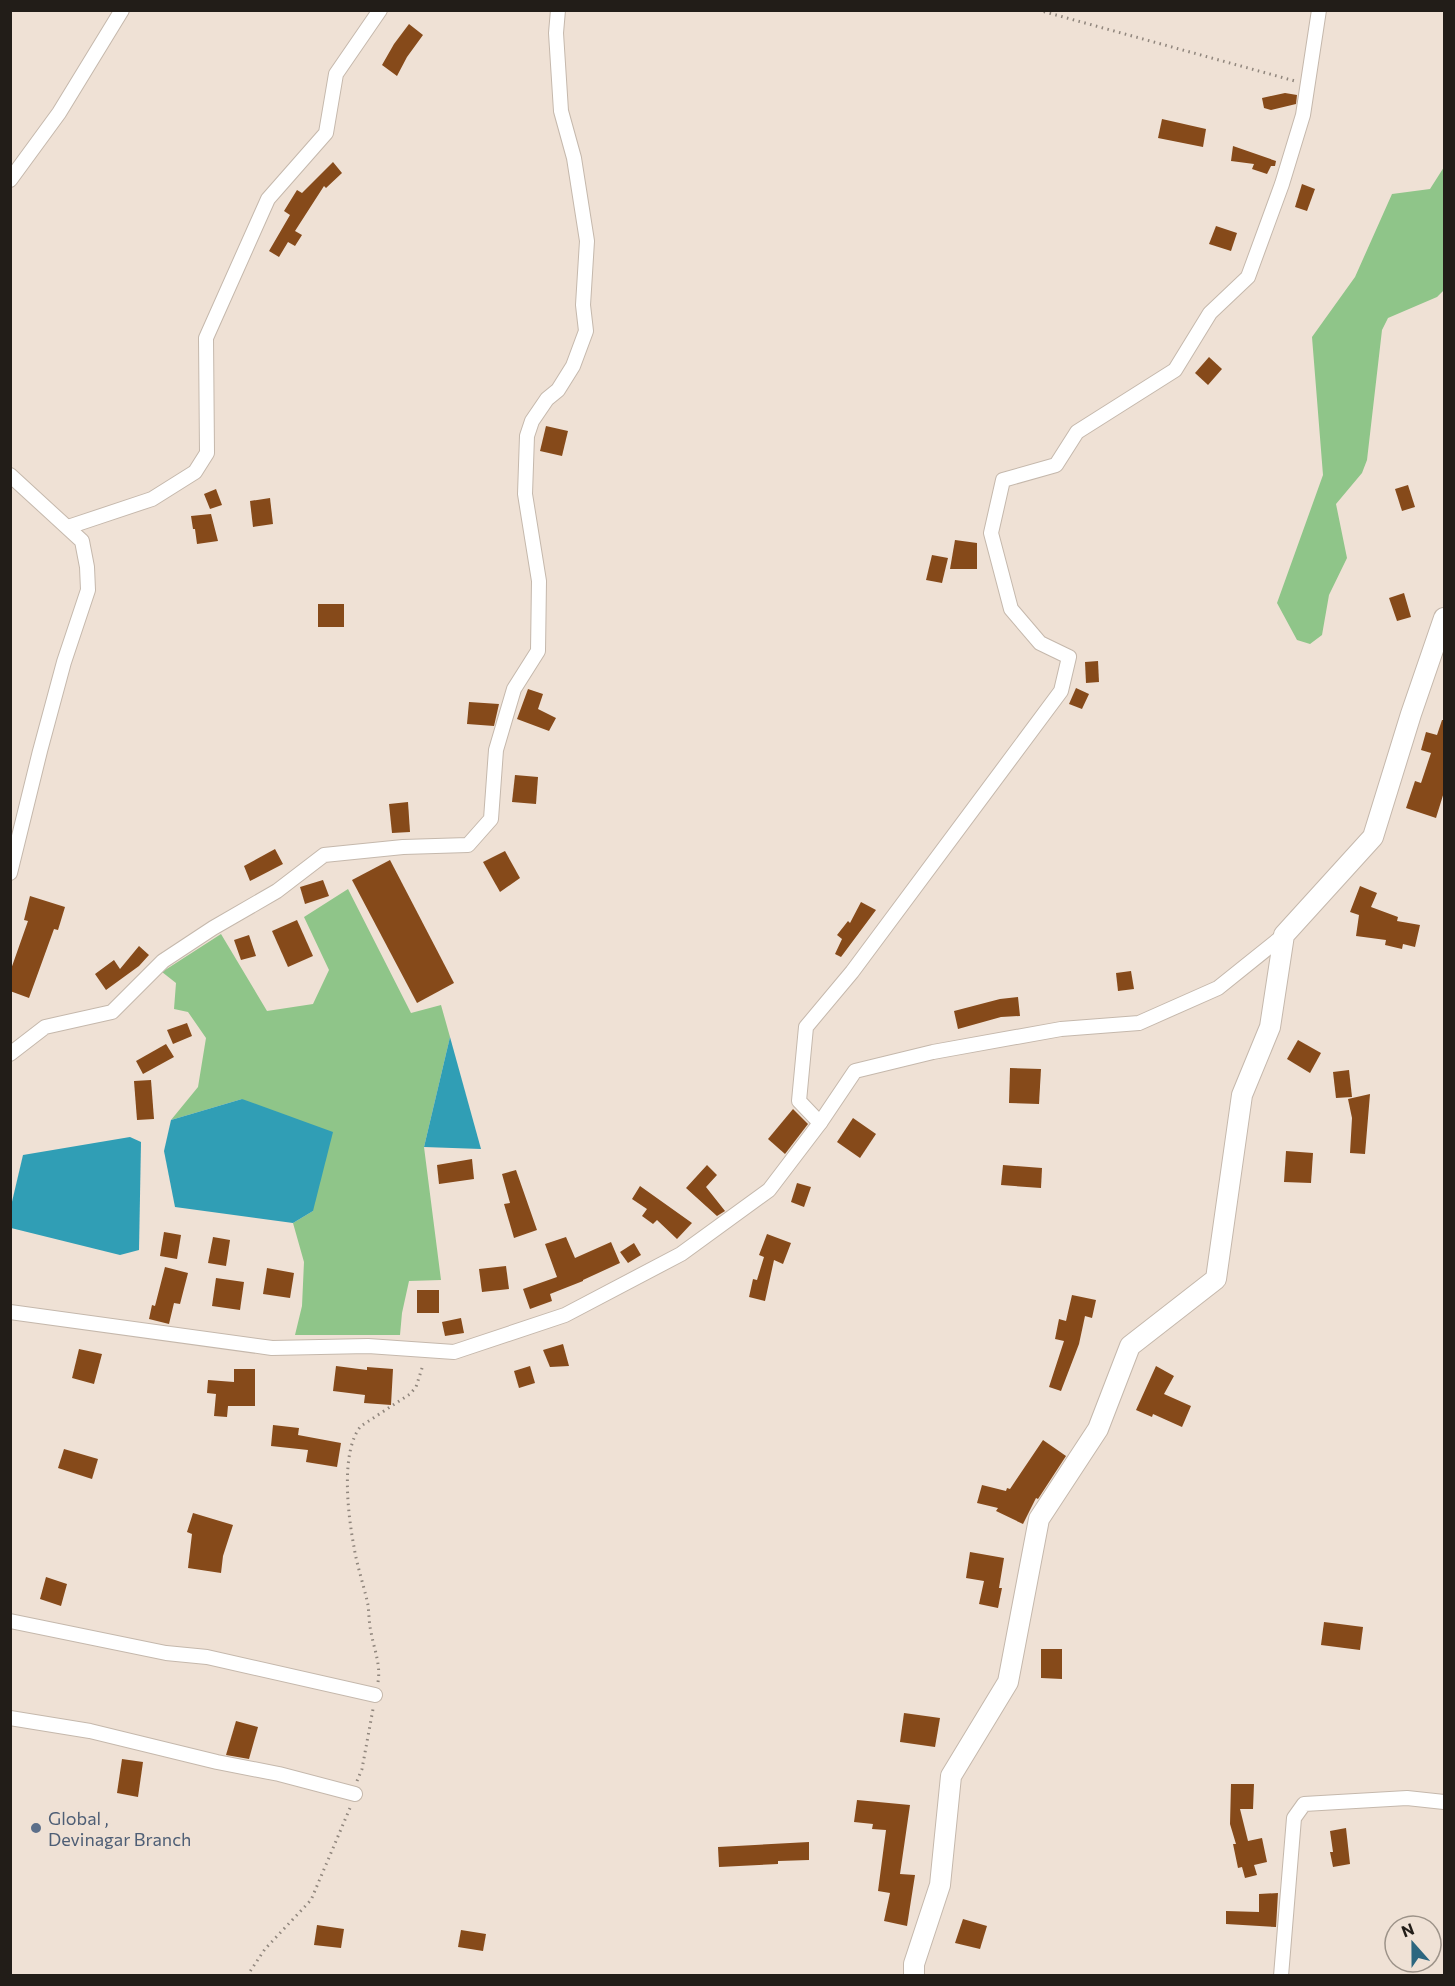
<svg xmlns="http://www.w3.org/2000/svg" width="1455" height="1986" font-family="Commissioner,sans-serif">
<rect width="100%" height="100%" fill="#efe1d5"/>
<!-- green -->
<g fill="#8fc589">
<polygon points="1444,167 1444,290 1437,297 1388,318 1382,330 1367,460 1362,473 1336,504 1347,558 1329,595 1322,635 1310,644 1297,640 1277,603 1323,475 1312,337 1355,277 1392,194 1430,189"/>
<polygon points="348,889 411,1013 441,1005 450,1037 424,1147 441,1280 409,1281 402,1313 400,1335 295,1335 302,1306 304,1262 293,1223 313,1211 242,1099 171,1120 198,1087 206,1038 188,1012 174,1009 176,983 162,972 221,934 267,1011 313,1004 329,970 304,917"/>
</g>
<!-- water -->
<g fill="#309eb5">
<polygon points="450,1037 481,1149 424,1147"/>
<polygon points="242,1099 333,1132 313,1211 293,1223 175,1207 164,1151 171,1120"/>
<polygon points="130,1137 141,1142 139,1250 120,1255 11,1228 11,1206 23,1155"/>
</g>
<!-- building -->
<g fill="#864a1a">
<polygon points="409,24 423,35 407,57 397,76 382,65 394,44"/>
<polygon points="1285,93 1297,95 1296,104 1271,110 1264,108 1262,98"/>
<polygon points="1162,119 1206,129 1203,147 1158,138"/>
<polygon points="1233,146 1276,161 1275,166 1271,166 1267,174 1252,169 1254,164 1231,161"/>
<polygon points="333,162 342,173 326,188 324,186 295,231 302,235 295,246 288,242 279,257 269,251 290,215 284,211 297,190 302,193"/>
<polygon points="1302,184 1315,189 1307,211 1295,207"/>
<polygon points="1216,226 1237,233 1231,251 1209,244"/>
<polygon points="1209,357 1222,369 1208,385 1195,373"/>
<polygon points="546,426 568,431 562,456 540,451"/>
<polygon points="1408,485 1415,507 1402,511 1395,489"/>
<polygon points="216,489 222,505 210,509 204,494"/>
<polygon points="270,498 273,524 253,527 250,501"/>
<polygon points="211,514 218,541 197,544 195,529 193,529 191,516"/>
<polygon points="955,540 977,543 977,569 950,569"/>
<polygon points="932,555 948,558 942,583 926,580"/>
<polygon points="1404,593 1411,617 1397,621 1389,598"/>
<rect x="318" y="604" width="26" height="23"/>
<polygon points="1098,661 1099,682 1086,683 1085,662"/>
<polygon points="1076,688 1089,694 1082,709 1069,704"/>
<polygon points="528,689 543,694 538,709 556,718 549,731 517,719"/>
<polygon points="469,702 499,704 494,726 467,724"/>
<polygon points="1442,720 1444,720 1444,792 1436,818 1406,808 1415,781 1421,783 1431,753 1421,750 1426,732 1437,735"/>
<polygon points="515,775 538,777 536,804 512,802"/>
<polygon points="408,802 410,832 392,833 389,804"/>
<polygon points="275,849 283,864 250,881 244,866"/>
<polygon points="505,851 520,878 500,892 483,862"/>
<polygon points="390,860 454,983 417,1003 352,880"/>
<polygon points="323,880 329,896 305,904 300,887"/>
<polygon points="1360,886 1377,893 1371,907 1398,917 1397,921 1420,925 1415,947 1403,944 1402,949 1385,945 1386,940 1356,936 1359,915 1350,912"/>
<polygon points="30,896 65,907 58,930 54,929 29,998 10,991 10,972 28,921 24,920"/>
<polygon points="861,902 876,910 841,957 835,954 842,939 837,935 848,921 850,923"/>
<polygon points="297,920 313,956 288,967 272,931"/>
<polygon points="249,935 256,956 241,960 234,940"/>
<polygon points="139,946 149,955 139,966 106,990 95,974 114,960 120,969"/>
<polygon points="1131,971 1134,989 1118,991 1116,973"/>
<polygon points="1018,997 1020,1016 1001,1017 958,1029 954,1011 1000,999"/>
<polygon points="187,1023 192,1036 173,1044 167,1030"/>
<polygon points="1298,1040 1321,1053 1310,1073 1287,1059"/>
<polygon points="166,1044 174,1057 143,1074 136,1061"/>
<polygon points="1010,1068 1041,1069 1039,1104 1009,1103"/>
<polygon points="1349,1070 1352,1097 1336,1098 1333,1072"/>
<polygon points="151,1080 154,1119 137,1120 134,1081"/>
<polygon points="1370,1094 1365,1154 1350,1153 1352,1118 1348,1099"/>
<polygon points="793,1109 808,1124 785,1154 768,1139"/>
<polygon points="853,1118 876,1134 860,1158 837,1142"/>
<polygon points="1286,1151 1313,1153 1311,1183 1284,1182"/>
<polygon points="472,1159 474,1179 439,1184 437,1165"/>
<polygon points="707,1165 717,1175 706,1187 725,1211 717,1216 686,1188"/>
<polygon points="1003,1165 1042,1168 1041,1188 1001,1185"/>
<polygon points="516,1170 537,1230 514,1238 504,1204 510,1203 502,1174"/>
<polygon points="797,1183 811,1187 804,1207 791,1202"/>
<polygon points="640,1186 692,1223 677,1239 657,1220 653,1224 642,1216 647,1209 632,1199"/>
<polygon points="164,1232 181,1235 177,1259 160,1256"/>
<polygon points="767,1234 791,1243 783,1264 774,1260 765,1301 749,1297 753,1279 757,1280 764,1257 759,1255"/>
<polygon points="213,1237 230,1240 226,1266 208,1263"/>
<polygon points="566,1237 575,1258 611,1242 620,1263 583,1280 583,1281 550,1294 552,1301 530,1309 523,1289 557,1277 545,1244"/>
<polygon points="634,1243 641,1255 628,1263 620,1252"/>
<polygon points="506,1266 509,1289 482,1292 479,1269"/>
<polygon points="165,1267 188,1273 180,1304 174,1303 169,1324 149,1319 152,1305 155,1306"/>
<polygon points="267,1268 294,1273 290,1298 263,1294"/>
<polygon points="216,1278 244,1282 240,1310 212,1306"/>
<rect x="417" y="1290" width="22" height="23"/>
<polygon points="1072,1295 1096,1300 1092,1318 1085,1316 1079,1344 1061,1391 1049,1387 1064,1341 1055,1339 1059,1319 1066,1321"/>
<polygon points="461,1318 464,1333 445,1336 442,1322"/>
<polygon points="563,1344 569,1366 550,1367 543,1350"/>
<polygon points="79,1349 102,1354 94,1384 72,1378"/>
<polygon points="336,1366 367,1370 367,1367 393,1369 391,1405 364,1403 365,1395 333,1391"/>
<polygon points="530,1366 535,1383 519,1388 514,1371"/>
<polygon points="1156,1366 1174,1376 1164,1394 1191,1406 1182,1427 1153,1414 1152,1417 1136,1410"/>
<polygon points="234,1369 255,1369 255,1406 228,1406 227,1417 214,1416 216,1394 207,1393 208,1380 234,1382"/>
<polygon points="273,1425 299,1428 298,1435 341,1443 337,1467 306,1462 308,1450 271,1446"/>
<polygon points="1043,1440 1066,1456 1038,1499 1036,1498 1023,1524 996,1511 998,1508 977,1503 982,1485 1006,1491 1007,1488 1010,1489"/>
<polygon points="64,1449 98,1459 92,1479 58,1468"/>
<polygon points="193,1513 233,1525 223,1556 221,1573 188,1568 192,1534 187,1532"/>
<polygon points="970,1552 1004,1558 999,1588 1002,1588 998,1608 979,1604 984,1581 966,1578"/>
<polygon points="46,1577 67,1584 61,1606 40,1599"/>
<polygon points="1324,1622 1363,1627 1360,1650 1321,1645"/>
<polygon points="1041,1649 1062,1649 1062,1679 1041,1678"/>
<polygon points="904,1713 940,1718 935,1747 900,1742"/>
<polygon points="236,1721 258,1727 249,1759 226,1755"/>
<polygon points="122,1759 143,1762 138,1797 117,1793"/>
<polygon points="1231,1784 1254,1784 1253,1809 1240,1809 1248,1841 1262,1838 1267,1862 1254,1865 1257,1875 1245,1878 1242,1867 1238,1868 1233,1844 1236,1844 1230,1824"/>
<polygon points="857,1800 910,1805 900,1874 915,1875 907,1926 884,1921 890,1893 878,1891 886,1830 872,1829 873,1824 854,1822"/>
<polygon points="1346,1828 1350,1864 1333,1867 1330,1852 1333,1852 1330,1831"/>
<polygon points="809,1842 809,1860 778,1861 778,1864 719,1867 718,1847"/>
<polygon points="1278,1893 1276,1927 1226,1924 1226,1911 1259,1912 1259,1894"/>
<polygon points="963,1919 987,1926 980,1949 955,1943"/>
<polygon points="317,1925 344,1929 341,1948 314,1945"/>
<polygon points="461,1930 486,1934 483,1951 458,1947"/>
</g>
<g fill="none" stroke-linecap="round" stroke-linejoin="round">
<!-- street casing -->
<g stroke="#c5b8ac" stroke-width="16">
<g id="street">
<polyline points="10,180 59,113 122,10"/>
<polyline points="10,475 82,541 87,567 88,590 64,662 40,751 10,873"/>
<polyline points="68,527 152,499 195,472 207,453 206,338 268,199 326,133 336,74 380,10"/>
<polyline points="10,1054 45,1027 112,1012 163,961 213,928 277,891 324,855 403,847 468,845 491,819 496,750 514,689 538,651 539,581 525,494 527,436 532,421 547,399 558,390 573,366 586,331 583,305 587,241 574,158 561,111 556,33 558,10"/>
<polyline points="820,1123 799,1101 806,1027 852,972 1061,691 1069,657 1040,643 1011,609 991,533 1003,480 1056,465 1077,432 1175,370 1210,313 1248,277 1282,184 1303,115 1319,10"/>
<polyline points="10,1312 272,1348 368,1346 454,1352 565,1315 681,1254 769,1190 820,1123 855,1071 933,1052 1061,1029 1139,1023 1218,988 1284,935"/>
<polyline points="10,1621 166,1653 207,1657 375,1695"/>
<polyline points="10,1718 90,1731 217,1762 279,1774 355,1794"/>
<polyline points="1281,1976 1294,1818 1304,1804 1407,1798 1444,1802"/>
</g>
</g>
<!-- secondary casing -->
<g stroke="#c5b8ac" stroke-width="22">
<polyline id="secondary" points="914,1976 914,1964 940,1885 951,1776 1008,1682 1039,1519 1098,1429 1130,1346 1216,1279 1242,1095 1270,1027 1284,935 1373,837 1411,714 1444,618"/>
</g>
<!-- path -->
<g stroke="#90867d" stroke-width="3" stroke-dasharray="1.5 4.5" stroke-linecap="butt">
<polyline points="1038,10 1295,81"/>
<path d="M378,1682C381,1665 374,1649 371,1632C369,1623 369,1614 368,1605C364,1586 357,1566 354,1547C348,1515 340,1451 361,1426L410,1394L416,1387L423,1365"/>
<polyline points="357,1781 362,1769 373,1709"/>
<polyline points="247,1976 265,1949 311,1900 350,1808"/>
</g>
<!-- street -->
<use href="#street" stroke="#fff" stroke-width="14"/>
<!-- secondary -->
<use href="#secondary" stroke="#fff" stroke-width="20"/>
</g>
<!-- markers -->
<circle fill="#5c6f8a" stroke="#efe1d5" stroke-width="2" cx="36" cy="1828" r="6"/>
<g text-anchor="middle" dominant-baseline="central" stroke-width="6" stroke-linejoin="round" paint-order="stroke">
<!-- service labels -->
<g font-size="18" fill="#4e5e75" stroke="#efe1d5" text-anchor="start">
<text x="48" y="1818">Global ,<tspan x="48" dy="21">Devinagar Branch</tspan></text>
</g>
</g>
<!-- border -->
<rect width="1455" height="1986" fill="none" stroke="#221d18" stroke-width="24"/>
<!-- north arrow -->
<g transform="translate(1413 1944) rotate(339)"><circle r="28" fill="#efe1d5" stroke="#9d9389" stroke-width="1.5"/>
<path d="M0-4.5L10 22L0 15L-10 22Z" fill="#2c667f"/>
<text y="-9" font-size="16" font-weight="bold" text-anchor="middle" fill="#221d18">N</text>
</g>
</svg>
